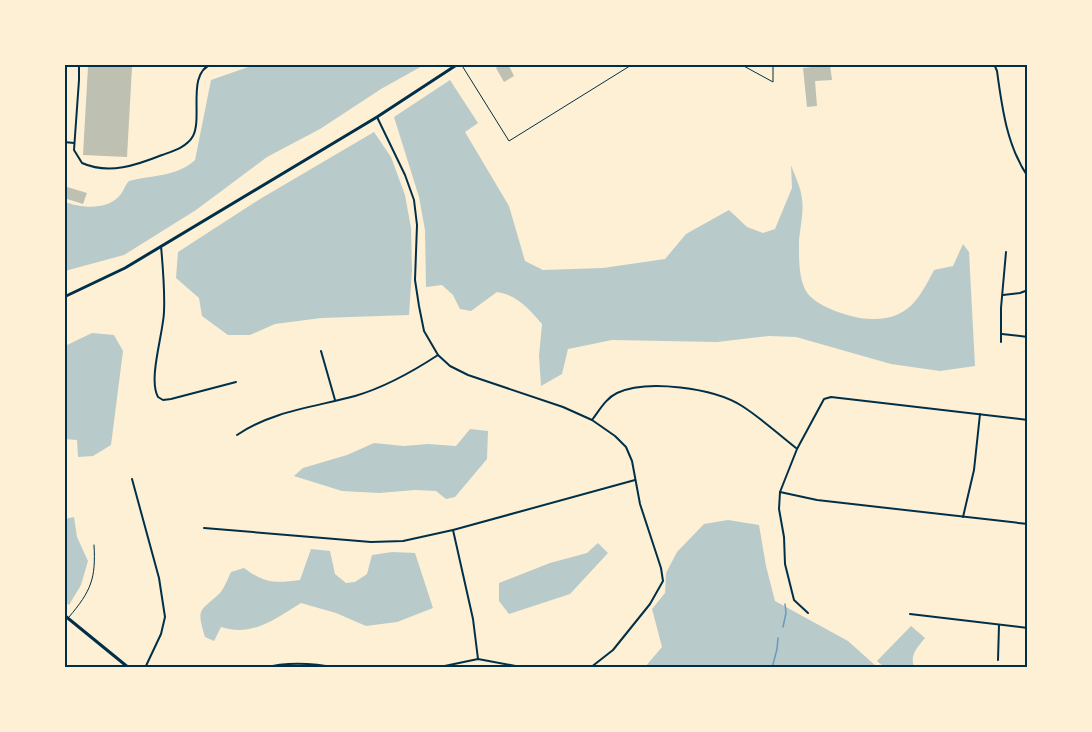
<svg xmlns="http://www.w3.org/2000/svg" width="1092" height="732" font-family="Overpass,sans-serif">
<rect width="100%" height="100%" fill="#fdf0d5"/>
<!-- green -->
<g fill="#b9caca">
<path d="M254,65H424L381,89L320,129L267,157L196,210L124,255L65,271V202C81,208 108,211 121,194C124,190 125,185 129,181C151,175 177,177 195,160L211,80Z"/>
<path d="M450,80L478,123L465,132L509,206L525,261L543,270L603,268L665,259L686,234L729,210L747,227L763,233L775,229L792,188L791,165C795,176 801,188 802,199C804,212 800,228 799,241C799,256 798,281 808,294C819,308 854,319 871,319C908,320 919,299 934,270L953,266L963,244L969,252L975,366L940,371L891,364L796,337L769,336L717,342L612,340L568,349L562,374L541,386L539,356L542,324C529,309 517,295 497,292L471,311L460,309L453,295L442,285L426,287L425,230L419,197L394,117Z"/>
<polygon points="374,132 391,157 405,195 411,228 412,270 409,315 321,318 275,324 250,335 228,335 202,316 199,298 176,278 178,252 260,199"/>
<polygon points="92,333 114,335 123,351 111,445 93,456 78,457 77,440 65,439 65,346"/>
<polygon points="470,429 488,431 487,459 455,497 446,499 436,491 415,490 379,493 342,491 294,476 303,468 347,455 374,443 404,446 428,444 456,446"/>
<polygon points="74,517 77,537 88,561 81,585 69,605 65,602 65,519"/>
<polygon points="728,520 759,525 766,566 775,601 848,641 877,667 645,667 662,647 652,609 665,593 666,573 677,552 704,524"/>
<polygon points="598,543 608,553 570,594 509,614 499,601 499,583 550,563 587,553"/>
<path d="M311,549L330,551L335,574L346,583L355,582L367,574L372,555L392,552L415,553L433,608L397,622L366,626L336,613L301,603C275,619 253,637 221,627L214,641L205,637C196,607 200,612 220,593C225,587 228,578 231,572L244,568C265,584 276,583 300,580Z"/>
<path d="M911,626L925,638C917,648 910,654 914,667H884L877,661Z"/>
</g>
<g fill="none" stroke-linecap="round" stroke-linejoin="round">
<!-- stream -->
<g stroke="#669bbc" stroke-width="1.5">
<polyline points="783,627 786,613 785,604"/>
<polyline points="479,668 491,668"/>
<polyline points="772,668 777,649 778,638"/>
</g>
</g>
<!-- building -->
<g fill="#bec0b2">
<polygon points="501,64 508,64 514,76 504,82 496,68"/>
<polygon points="830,65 832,80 815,81 817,106 807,107 803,68"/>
<polygon points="88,67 132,67 127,157 83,155"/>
<polygon points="64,186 87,193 83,204 64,198"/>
</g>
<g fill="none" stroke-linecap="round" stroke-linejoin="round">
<!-- service -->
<g stroke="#003049" stroke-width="1">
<polyline points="461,64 509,141 633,64"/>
<polyline points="740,64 773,82 773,64"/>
<path d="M69,617C91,591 96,579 94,545"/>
</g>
<!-- minor -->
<g stroke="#003049" stroke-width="2">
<path d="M79,64V80L74,150L82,163C109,175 137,165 162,155C173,151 187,147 193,136C203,117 186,73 212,64"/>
<path d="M994,64L997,71C1002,108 1007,146 1028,177"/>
<polyline points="377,117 405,175 414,200 417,225 415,280 419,306 424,331 438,355 450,366 468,375 563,407 592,420 615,436 626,447 632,461 640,504 661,568 663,581 650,604 613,650 590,668"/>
<polyline points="64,142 74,143"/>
<path d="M161,246C163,268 165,290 164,312C163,335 148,379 158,397L163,400L171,399L236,382"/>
<polyline points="1003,295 1020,293 1028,290"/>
<polyline points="1002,334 1028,337"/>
<polyline points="1001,342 1001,308 1006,252"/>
<polyline points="321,351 335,400"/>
<path d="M592,420C599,411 606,398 617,393C647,379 714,388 742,406C761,418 778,434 796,448"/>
<polyline points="1028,420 831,397 824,399 797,449 780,492 817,500 1028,524"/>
<path d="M237,435C272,411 315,407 355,396C386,387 412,372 438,355"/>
<polyline points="132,479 159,578 165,617 161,634 145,668"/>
<polyline points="780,492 779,509 784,537 785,564 794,600 808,613"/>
<polyline points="963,517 974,470 980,414"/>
<polyline points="204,528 371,542 403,541 453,530 635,480"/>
<polyline points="453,530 473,619 478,659"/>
<polyline points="910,614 1028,628"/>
<polyline points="998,660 999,625"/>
<path d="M263,668C289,661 313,663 338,668"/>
<polyline points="435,668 478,659 526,668"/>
</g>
<!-- tertiary -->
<polyline stroke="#003049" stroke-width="3" points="64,615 129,668"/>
<!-- secondary -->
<polyline stroke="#003049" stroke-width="3" points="64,297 125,268 377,117 458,64"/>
</g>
<!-- border -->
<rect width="1092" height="732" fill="none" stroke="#fdf0d5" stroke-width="132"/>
<rect x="66" y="66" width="960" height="600" fill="none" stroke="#003049" stroke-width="2"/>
</svg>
